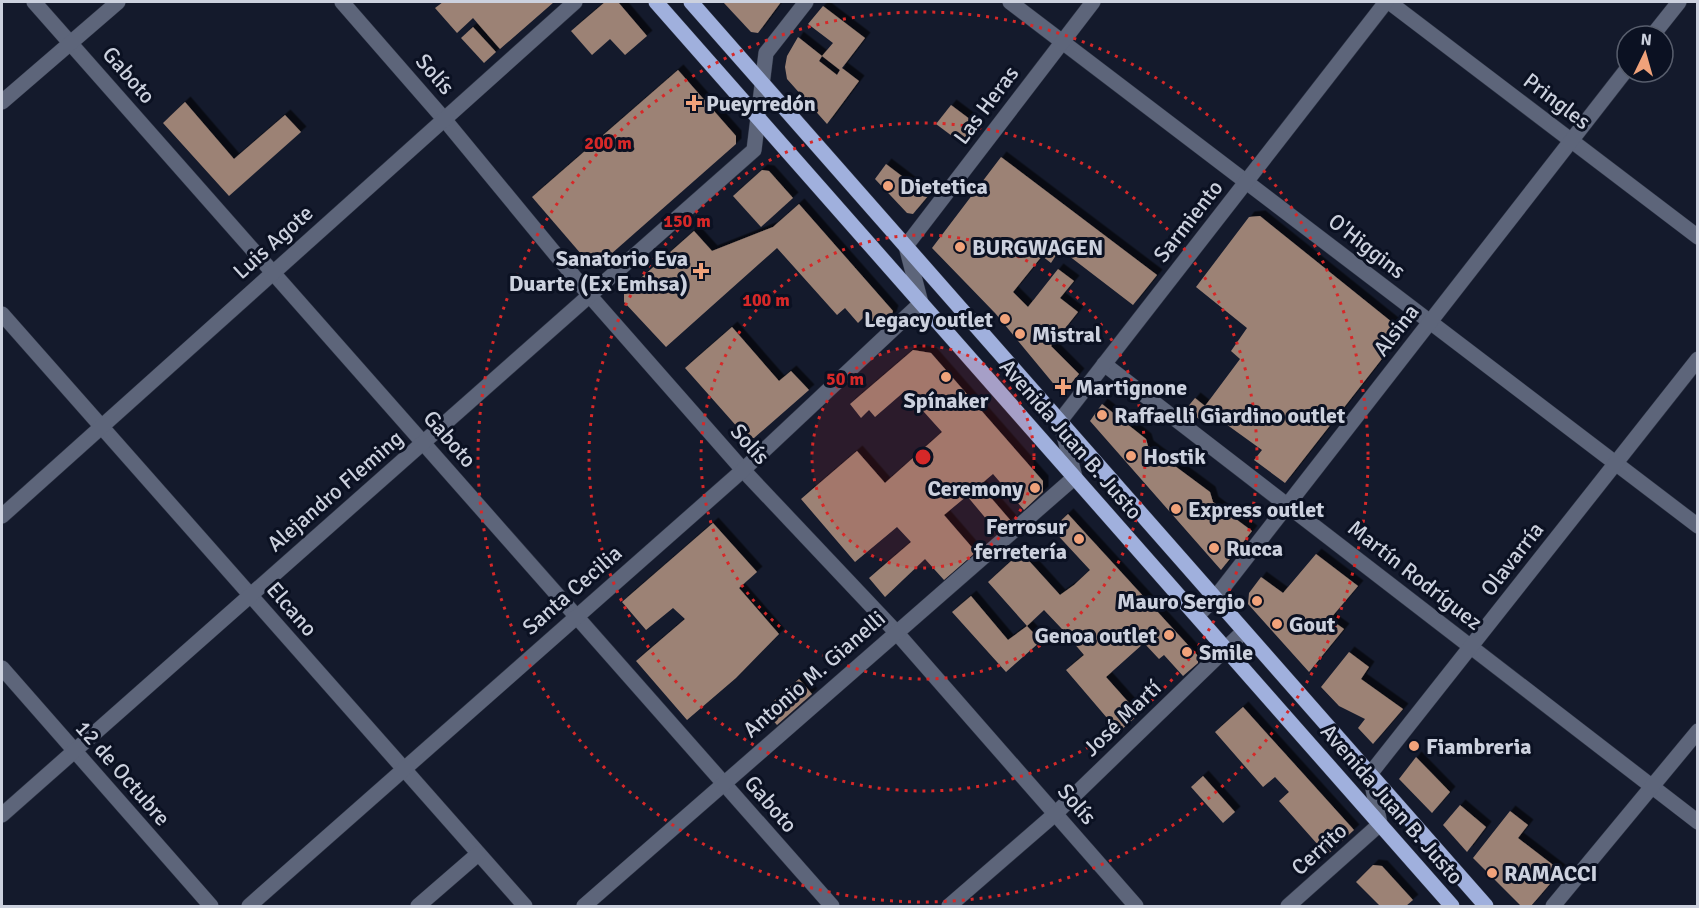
<svg xmlns="http://www.w3.org/2000/svg" width="1699" height="908" font-family="Signika,sans-serif">
<defs>
<filter id="shadow"><feDropShadow dx="5.5" dy="-5.5" stdDeviation="0" flood-color="#0009"/></filter>
</defs>
<rect width="100%" height="100%" fill="#141a2c"/>
<!-- building -->
<g fill="#9c8275" fill-rule="evenodd" filter="url(#shadow)">
<polygon points="443,2 554,2 500,49 473,18 457,33 435,8"/>
<polygon points="605,2 618,2 647,36 625,55 610,39 592,55 571,31"/>
<polygon points="723,2 781,2 758,33 751,32"/>
<path d="M823,6L865,38L842,68L859,81L827,124L787,79L785,67L787,56L798,37L822,56L833,43L808,24ZM822,56L840,70L837,75L819,61Z"/>
<polygon points="473,27 496,52 484,63 461,38"/>
<polygon points="678,70 736,136 736,144 594,269 532,197"/>
<polygon points="185,102 234,159 285,115 301,132 229,196 163,123"/>
<polygon points="951,105 979,126 964,145 936,124"/>
<polygon points="1001,157 1157,275 1133,305 1060,249 1051,263 1042,256 1013,292 1028,307 1058,269 1074,281 1060,298 1078,312 1051,346 1079,374 1062,394 995,313 932,248"/>
<polygon points="886,164 928,196 913,214 907,213 875,179"/>
<polygon points="762,170 769,171 793,198 761,227 733,196"/>
<polygon points="799,204 893,311 891,317 877,328 866,315 858,323 845,308 837,315 777,248 666,347 624,302 624,293 694,231 712,251 773,227"/>
<polygon points="1260,216 1398,327 1399,337 1285,483 1254,460 1262,450 1212,414 1204,423 1186,409 1195,398 1205,406 1240,359 1231,351 1247,328 1196,287 1249,217"/>
<polygon points="732,327 779,381 791,371 809,390 754,438 747,438 685,368"/>
<polygon points="913,350 931,353 1043,481 1043,492 1024,510 993,474 980,485 1011,521 998,533 967,496 944,515 976,552 944,580 925,559 885,597 869,578 911,542 897,527 855,562 801,499 857,451 885,483 942,432 905,391 875,417 869,410 861,418 850,404"/>
<polygon points="1102,404 1146,439 1148,446 1210,492 1213,502 1252,531 1221,570 1090,421"/>
<polygon points="1068,514 1198,656 1198,663 1183,676 1164,655 1159,659 1144,643 1106,677 1139,714 1119,732 1066,670 1084,655 1061,628 1044,610 1027,626 988,582 1021,552 1060,595 1074,585 1090,570 1052,529"/>
<polygon points="713,523 757,572 739,588 779,634 736,678 687,720 636,661 685,619 673,608 646,630 622,602"/>
<polygon points="1316,554 1358,586 1330,619 1344,629 1309,672 1248,604 1249,593 1261,577 1283,593"/>
<polygon points="971,596 1008,640 1027,626 1041,641 1006,672 952,612"/>
<polygon points="1349,652 1369,667 1361,679 1403,709 1373,744 1358,728 1365,719 1339,706 1321,687"/>
<polygon points="799,679 812,694 777,725 764,710"/>
<polygon points="1243,707 1354,830 1327,855 1279,801 1289,792 1275,777 1263,787 1215,732"/>
<polygon points="1416,757 1450,792 1432,813 1399,779"/>
<polygon points="1203,776 1235,812 1223,823 1191,787"/>
<polygon points="1460,805 1486,827 1467,852 1443,825"/>
<polygon points="1510,811 1528,825 1518,838 1561,871 1531,906 1521,906 1473,858"/>
<polygon points="1373,865 1382,866 1413,900 1406,906 1380,906 1356,882"/>
</g>
<g fill="none" stroke-linecap="round" stroke-linejoin="round">
<!-- minor casing -->
<g stroke="#2e3445" stroke-width="16">
<g id="minor">
<polyline points="34,2 832,906"/>
<polyline points="342,2 444,119 590,296 743,470 896,632 1136,906"/>
<polyline points="1010,2 1698,526"/>
<polyline points="1389,2 1698,237"/>
<polyline points="1652,36 1679,2"/>
<polyline points="2,102 118,2"/>
<polyline points="2,314 525,906"/>
<polyline points="1104,364 1698,822"/>
<polyline points="2,516 575,2"/>
<polyline points="1197,616 1215,598 1627,69"/>
<polyline points="2,668 211,906"/>
<polyline points="2,815 754,150 766,53 806,2"/>
<polyline points="249,906 743,470 921,303 906,246 1093,2"/>
<polyline points="418,906 478,854"/>
<polyline points="584,906 1075,477 1060,421 1386,2"/>
<polyline points="949,906 1055,814 1244,631"/>
<polyline points="1288,906 1380,824 1370,774 1698,359"/>
<polyline points="1553,906 1698,731"/>
</g>
</g>
<!-- major casing -->
<g stroke="#2e3445" stroke-width="16">
<g id="major">
<polyline points="656,2 1452,906"/>
<polyline points="691,2 1486,906"/>
</g>
</g>
<!-- minor -->
<use href="#minor" stroke="#5d657a" stroke-width="15"/>
<!-- major -->
<use href="#major" stroke="#a0b0dd" stroke-width="15"/>
</g>
<!-- distance rings -->
<circle cx="923" cy="457" r="111" fill="#d62828" fill-opacity=".12"/>
<g fill="none" stroke="#d62828" stroke-width="3" stroke-dasharray="3 6">
<circle cx="923" cy="457" r="111"/>
<circle cx="923" cy="457" r="222"/>
<circle cx="923" cy="457" r="334"/>
<circle cx="923" cy="457" r="445"/>
</g>
<!-- markers -->
<g fill="#f0a27a" stroke="#0b1122" stroke-width="2">
<path d="M691 94h6v6h6v6h-6v6h-6v-6h-6v-6h6z"/>
<circle cx="888" cy="186" r="6"/>
<circle cx="960" cy="247" r="6"/>
<path d="M698 262h6v6h6v6h-6v6h-6v-6h-6v-6h6z"/>
<circle cx="1005" cy="319" r="6"/>
<circle cx="1020" cy="334" r="6"/>
<circle cx="946" cy="377" r="6"/>
<path d="M1060 378h6v6h6v6h-6v6h-6v-6h-6v-6h6z"/>
<circle cx="1102" cy="415" r="6"/>
<circle cx="1131" cy="456" r="6"/>
<circle cx="1035" cy="488" r="6"/>
<circle cx="1176" cy="509" r="6"/>
<circle cx="1079" cy="539" r="6"/>
<circle cx="1214" cy="548" r="6"/>
<circle cx="1257" cy="601" r="6"/>
<circle cx="1277" cy="624" r="6"/>
<circle cx="1169" cy="635" r="6"/>
<circle cx="1187" cy="652" r="6"/>
<circle cx="1414" cy="746" r="6"/>
<circle cx="1492" cy="873" r="6"/>
</g>
<g text-anchor="middle" dominant-baseline="central" stroke-width="6" stroke-linejoin="round" paint-order="stroke">
<!-- street labels -->
<g font-size="22" fill="#ccd1de" stroke="#0b1122">
<text transform="translate(435 74) rotate(49)">Solís</text>
<text transform="translate(129 75) rotate(49)">Gaboto</text>
<text transform="translate(1557 101) rotate(37)">Pringles</text>
<text transform="translate(986 105) rotate(-53)">Las Heras</text>
<text transform="translate(1188 221) rotate(-52)">Sarmiento</text>
<text transform="translate(273 242) rotate(-42)">Luis Agote</text>
<text transform="translate(1367 246) rotate(38)">O'Higgins</text>
<text transform="translate(1396 330) rotate(-52)">Alsina</text>
<text transform="translate(450 439) rotate(49)">Gaboto</text>
<text transform="translate(1071 439) rotate(49)">Avenida Juan B. Justo</text>
<text transform="translate(750 444) rotate(48)">Solís</text>
<text transform="translate(335 491) rotate(-41)">Alejandro Fleming</text>
<text transform="translate(1512 559) rotate(-52)">Olavarría</text>
<text transform="translate(1415 575) rotate(38)">Martín Rodríguez</text>
<text transform="translate(572 590) rotate(-41)">Santa Cecilia</text>
<text transform="translate(292 609) rotate(49)">Elcano</text>
<text transform="translate(814 674) rotate(-41)">Antonio M. Gianelli</text>
<text transform="translate(1122 718) rotate(-44)">José Martí</text>
<text transform="translate(123 773) rotate(49)">12 de Octubre</text>
<text transform="translate(771 804) rotate(49)">Gaboto</text>
<text transform="translate(1077 804) rotate(49)">Solís</text>
<text transform="translate(1392 804) rotate(49)">Avenida Juan B. Justo</text>
<text transform="translate(1319 849) rotate(-42)">Cerrito</text>
</g>
<!-- poi labels -->
<g font-size="22" font-weight="bold" fill="#ccd1de" stroke="#0b1122" text-anchor="start">
<text x="706" y="103">Pueyrredón</text>
<text x="900" y="186">Dietetica</text>
<text x="972" y="247">BURGWAGEN</text>
<text x="688" y="258" text-anchor="end">Sanatorio Eva<tspan x="688" dy="25">Duarte (Ex Emhsa)</tspan></text>
<text x="993" y="319" text-anchor="end">Legacy outlet</text>
<text x="1032" y="334">Mistral</text>
<text x="1075" y="387">Martignone</text>
<text x="946" y="400" text-anchor="middle">Spínaker</text>
<text x="1114" y="415">Raffaelli Giardino outlet</text>
<text x="1143" y="456">Hostik</text>
<text x="1023" y="488" text-anchor="end">Ceremony</text>
<text x="1188" y="509">Express outlet</text>
<text x="1067" y="526" text-anchor="end">Ferrosur<tspan x="1067" dy="25">ferretería</tspan></text>
<text x="1226" y="548">Rucca</text>
<text x="1245" y="601" text-anchor="end">Mauro Sergio</text>
<text x="1289" y="624">Gout</text>
<text x="1157" y="635" text-anchor="end">Genoa outlet</text>
<text x="1199" y="652">Smile</text>
<text x="1426" y="746">Fiambreria</text>
<text x="1504" y="873">RAMACCI</text>
</g>
</g>
<circle cx="923" cy="457" r="9" fill="#d62828" stroke="#0b1122" stroke-width="3"/>
<g font-size="18" text-anchor="middle" font-weight="bold" fill="#d62828" stroke="#0b1122" stroke-width="6" stroke-linejoin="round" paint-order="stroke">
<text x="608" y="149">200 m</text>
<text x="687" y="227">150 m</text>
<text x="766" y="306">100 m</text>
<text x="845" y="385">50 m</text>
</g>
<!-- border -->
<rect width="1699" height="908" fill="none" stroke="#ccd1de" stroke-width="6"/>
<!-- north arrow -->
<g transform="translate(1645 54) rotate(5)"><circle r="28" fill="#0b1122" stroke="#585e6d" stroke-width="1.5"/>
<path d="M0-4.5L10 22L0 15L-10 22Z" fill="#f0a27a"/>
<text y="-9" font-size="16" font-weight="bold" text-anchor="middle" fill="#ccd1de">N</text>
</g>
</svg>
